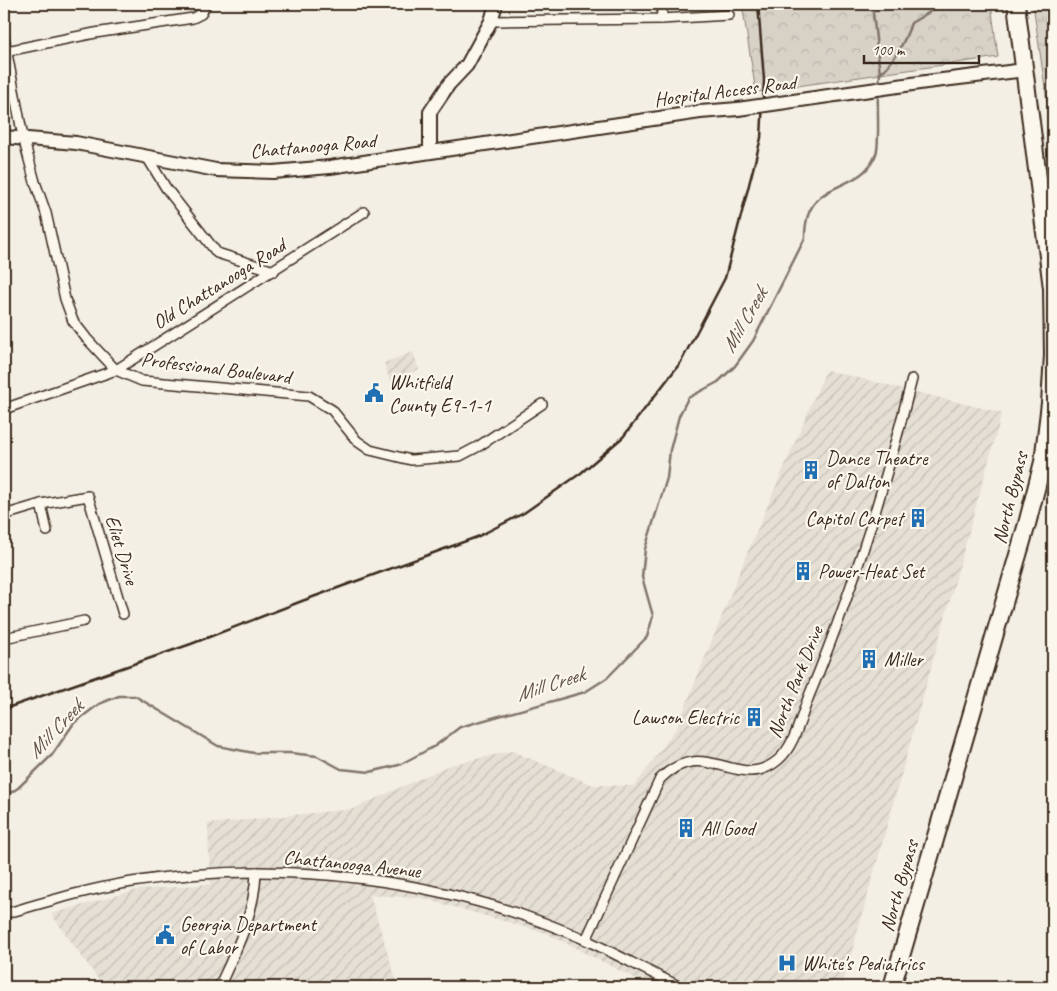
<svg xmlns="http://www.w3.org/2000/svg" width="1057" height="991" font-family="Caveat,sans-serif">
<defs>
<pattern id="industrial-furrows" width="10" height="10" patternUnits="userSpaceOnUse" patternTransform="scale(1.25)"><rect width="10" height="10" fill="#e5dfd4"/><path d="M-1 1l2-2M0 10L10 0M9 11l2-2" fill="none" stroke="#c5c0b6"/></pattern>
<pattern id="grass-tufts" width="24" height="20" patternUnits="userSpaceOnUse" patternTransform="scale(1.25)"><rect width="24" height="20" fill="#d8d1c6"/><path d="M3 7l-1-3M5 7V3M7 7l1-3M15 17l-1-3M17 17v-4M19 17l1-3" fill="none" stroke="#bab4aa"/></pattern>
<pattern id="forest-crowns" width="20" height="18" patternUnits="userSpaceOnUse" patternTransform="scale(1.25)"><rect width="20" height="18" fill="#d8d1c6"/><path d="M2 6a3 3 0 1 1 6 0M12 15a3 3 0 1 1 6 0" fill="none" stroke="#bab4aa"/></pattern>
</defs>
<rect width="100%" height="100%" fill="#f3efe4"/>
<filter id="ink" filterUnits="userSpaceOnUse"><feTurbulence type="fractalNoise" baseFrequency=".02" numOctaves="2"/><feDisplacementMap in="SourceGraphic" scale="10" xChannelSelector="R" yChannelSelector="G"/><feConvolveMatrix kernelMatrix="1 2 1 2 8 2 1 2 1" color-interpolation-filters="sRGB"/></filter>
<g filter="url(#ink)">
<!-- industrial -->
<g fill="url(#industrial-furrows)">
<polygon points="413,352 419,370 390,381 384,363"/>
<polygon points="826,370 1002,413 842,987 652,987 546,933 422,898 370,895 398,987 104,987 51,914 137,890 210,884 208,824 353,809 450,765 512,751 593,785 635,786 677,727 746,556"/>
</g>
<!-- grass -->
<polygon fill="url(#grass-tufts)" stroke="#8a7e72" points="1033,4 1053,4 1053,143"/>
<!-- forest -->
<polygon fill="url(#forest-crowns)" stroke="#8a7e72" points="742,4 991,4 998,57 756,92"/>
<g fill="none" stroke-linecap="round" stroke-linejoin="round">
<!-- stream -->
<g stroke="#817468" stroke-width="2.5">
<polyline points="872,4 880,74 879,84"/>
<path d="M880,74C894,61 905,41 911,23L943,4"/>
<path d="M4,797L18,788L52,755L74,723L99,704L119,696H135L218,746L254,753H290L317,756L341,769L370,772L399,765L435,746L460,727L585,692L607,678L647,637L653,616L642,577L645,549L667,478L670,450L679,416L688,398L718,382L735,366L753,341L805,238C804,175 861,196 876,154C880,144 877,106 878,92"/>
</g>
<!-- street casing -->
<g stroke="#3b2a1e" stroke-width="12">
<g id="street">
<polyline points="661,19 663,4"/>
<polyline points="491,21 661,19 729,15"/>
<polyline points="4,38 23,137 35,182 46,213 65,299 73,321 87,339 116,370 142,381 309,396 332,410 357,441 370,450 411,460 460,456 479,446 542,404"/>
<polyline points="7,51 95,33 193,18 201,14 206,4"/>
<polyline points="147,157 166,188 217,253 274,271"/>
<polyline points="4,409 116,370 364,212"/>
<polyline points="41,504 47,531"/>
<polyline points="4,515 41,504 88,496 123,614"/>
<polyline points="4,638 84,621"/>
<path d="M4,914C46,902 88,889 132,882C283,858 446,878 586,940C618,955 649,972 681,987"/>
<path d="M586,940L660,779C706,734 738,794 778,760C795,746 801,716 809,696C852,593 885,487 912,379"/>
<path d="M219,987C236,950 255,914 256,872"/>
</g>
</g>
<!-- secondary casing -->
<g stroke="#3b2a1e" stroke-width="16">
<g id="secondary">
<polyline points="926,82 1025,70"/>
<polyline points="4,137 76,143 216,170 273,172 330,167 700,112 738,109"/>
<polyline points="430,152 430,112 449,84 467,65 491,21 496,4"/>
</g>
</g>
<!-- highway casing -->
<g stroke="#3b2a1e" stroke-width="20">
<polyline id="highway" points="892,987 1027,524 1043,462 1050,403 1053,355 1052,288 1016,4"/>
</g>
<!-- street -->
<use href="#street" stroke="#fbf7ec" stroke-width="9"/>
<!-- secondary -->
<use href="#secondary" stroke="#fbf7ec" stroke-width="12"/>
<!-- highway -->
<use href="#highway" stroke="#fbf7ec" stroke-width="16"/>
<!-- rail -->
<polyline stroke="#3b2a1e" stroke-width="2.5" points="4,709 191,644 302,601 477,537 524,513 581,473 623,437 681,362 725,278 761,138 764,80 758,4"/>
<!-- secondary-bridge casing -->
<g stroke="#3b2a1e" stroke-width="16" stroke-linecap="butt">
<polyline id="secondary-bridge" points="738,109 926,82"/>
</g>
<!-- secondary-bridge -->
<use href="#secondary-bridge" stroke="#fbf7ec" stroke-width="12"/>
</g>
</g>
<!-- icons -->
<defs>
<g id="civic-bare" transform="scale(1.5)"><path d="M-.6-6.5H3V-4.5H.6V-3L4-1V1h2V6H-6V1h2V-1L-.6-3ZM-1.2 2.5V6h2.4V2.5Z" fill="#1f6fb2" stroke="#fbf7ec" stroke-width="2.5" paint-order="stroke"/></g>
<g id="building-bare" transform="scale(1.5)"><path d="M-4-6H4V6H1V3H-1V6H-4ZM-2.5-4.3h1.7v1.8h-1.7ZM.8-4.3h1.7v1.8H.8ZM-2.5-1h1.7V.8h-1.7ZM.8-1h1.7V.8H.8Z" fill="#1f6fb2" stroke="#fbf7ec" stroke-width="2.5" paint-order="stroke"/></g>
<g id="hospital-bare" transform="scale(1.5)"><path d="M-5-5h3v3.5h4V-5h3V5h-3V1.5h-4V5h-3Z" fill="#1f6fb2" stroke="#fbf7ec" stroke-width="2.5" paint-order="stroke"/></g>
</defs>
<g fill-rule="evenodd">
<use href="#civic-bare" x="374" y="393"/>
<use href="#building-bare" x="811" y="470"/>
<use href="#building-bare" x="918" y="518"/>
<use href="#building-bare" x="803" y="571"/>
<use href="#building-bare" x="869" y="659"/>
<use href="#building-bare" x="754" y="717"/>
<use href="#building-bare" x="686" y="828"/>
<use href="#civic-bare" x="165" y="935"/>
<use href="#hospital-bare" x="787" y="963"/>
</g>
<g text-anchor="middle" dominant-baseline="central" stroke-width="4.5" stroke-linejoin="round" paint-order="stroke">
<!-- street labels -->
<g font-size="20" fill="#3b2a1e" stroke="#fbf7ec">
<text transform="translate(725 91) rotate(-7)">Hospital Access Road</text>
<text transform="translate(313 146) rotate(-5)">Chattanooga Road</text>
<text transform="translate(219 284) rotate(-32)">Old Chattanooga Road</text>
<text transform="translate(216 368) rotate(7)">Professional Boulevard</text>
<text transform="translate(1010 498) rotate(-76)">North Bypass</text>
<text transform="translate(122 550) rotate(73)">Eliet Drive</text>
<text transform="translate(795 682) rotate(-68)">North Park Drive</text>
<text transform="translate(352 864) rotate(6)">Chattanooga Avenue</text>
<text transform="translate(899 886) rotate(-74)">North Bypass</text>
</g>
<!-- poi labels -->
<g font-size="20" fill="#3b2a1e" stroke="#fbf7ec" text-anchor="start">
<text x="389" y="382">Whitfield<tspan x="389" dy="23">County E9-1-1</tspan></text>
<text x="826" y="458">Dance Theatre<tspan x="826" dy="23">of Dalton</tspan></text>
<text x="903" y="518" text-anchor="end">Capitol Carpet</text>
<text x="818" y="571">Power-Heat Set</text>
<text x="884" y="659">Miller</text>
<text x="739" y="717" text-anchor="end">Lawson Electric</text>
<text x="701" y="828">All Good</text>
<text x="180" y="924">Georgia Department<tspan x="180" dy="23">of Labor</tspan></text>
<text x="802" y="963">White's Pediatrics</text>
</g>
<!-- water labels -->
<g font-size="21" font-style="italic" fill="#645549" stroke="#fbf7ec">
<text transform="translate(744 320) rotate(-60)">Mill Creek</text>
<text transform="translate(550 684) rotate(-18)">Mill Creek</text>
<text transform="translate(55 729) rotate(-47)">Mill Creek</text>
</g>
</g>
<!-- margin -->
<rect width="1057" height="991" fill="none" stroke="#fbf7ec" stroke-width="20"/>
<rect x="10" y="10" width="1037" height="971" fill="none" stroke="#3b2a1e" stroke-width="2" filter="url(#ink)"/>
<!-- scale -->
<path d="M864 55v8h115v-8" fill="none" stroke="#3b2a1e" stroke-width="2.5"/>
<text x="872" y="55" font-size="15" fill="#3b2a1e" stroke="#fbf7ec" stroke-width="4" paint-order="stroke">100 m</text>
</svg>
